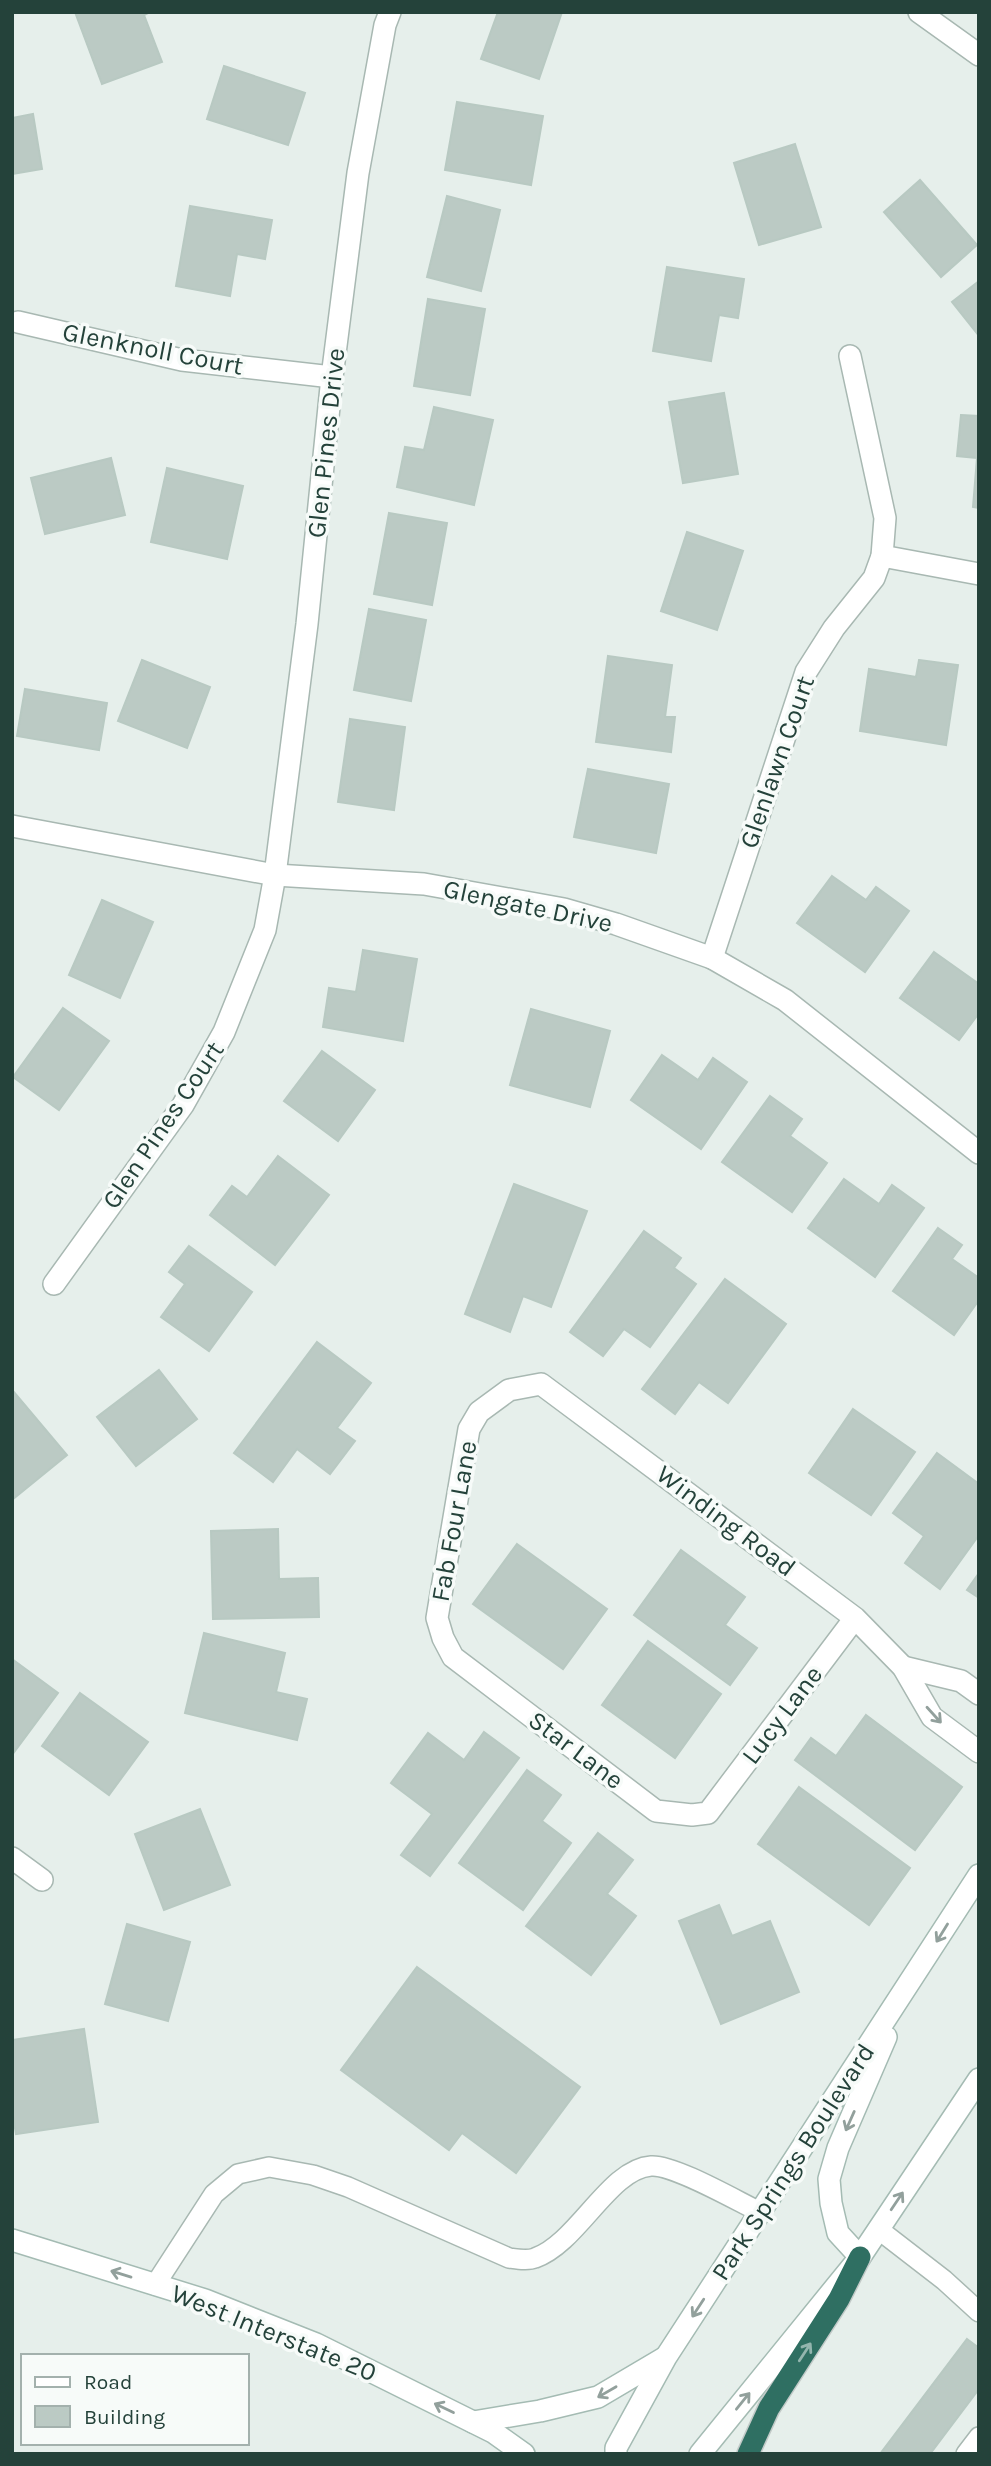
<svg xmlns="http://www.w3.org/2000/svg" width="991" height="2466" font-family="Karla,sans-serif">
<rect width="100%" height="100%" fill="#e6efeb"/>
<!-- building -->
<g fill="#bbcac4" stroke="#b8c9c2" stroke-width="2">
<polygon points="75,12 150,12 144,15 162,62 102,84"/>
<polygon points="498,12 562,12 539,79 481,59"/>
<polygon points="224,66 305,93 288,145 207,119"/>
<polygon points="457,102 543,116 531,185 445,170"/>
<polygon points="33,114 42,169 12,174 12,118"/>
<polygon points="795,144 821,227 759,245 734,163"/>
<polygon points="920,180 977,245 941,277 884,212"/>
<polygon points="447,196 500,210 481,291 427,277"/>
<polygon points="190,206 272,220 265,259 237,254 230,296 176,286"/>
<polygon points="667,267 744,279 738,318 719,315 711,361 653,351"/>
<polygon points="979,281 979,336 952,302"/>
<polygon points="428,299 485,309 470,395 414,386"/>
<polygon points="724,393 738,474 683,483 669,402"/>
<polygon points="434,407 493,420 474,505 397,487 405,447 424,450"/>
<polygon points="961,415 979,416 979,508 973,507 977,458 957,456"/>
<polygon points="111,458 125,515 45,534 31,478"/>
<polygon points="167,468 243,486 227,559 151,542"/>
<polygon points="389,513 447,523 432,605 374,594"/>
<polygon points="687,532 743,551 717,630 661,611"/>
<polygon points="369,609 426,620 411,701 354,690"/>
<polygon points="608,656 672,665 665,717 675,717 671,752 596,742"/>
<polygon points="142,660 210,687 187,748 118,721"/>
<polygon points="919,660 958,665 946,745 860,731 869,669 916,677"/>
<polygon points="25,689 107,703 99,750 17,736"/>
<polygon points="350,719 405,727 394,810 338,802"/>
<polygon points="588,769 669,784 656,853 574,837"/>
<polygon points="832,876 866,900 876,887 909,911 865,972 797,923"/>
<polygon points="102,900 153,922 120,998 69,975"/>
<polygon points="363,950 417,959 403,1041 323,1027 329,988 356,992"/>
<polygon points="934,952 979,984 979,1013 959,1040 900,998"/>
<polygon points="63,1008 109,1041 59,1110 13,1077"/>
<polygon points="531,1009 610,1031 590,1107 510,1085"/>
<polygon points="322,1051 375,1090 338,1141 284,1101"/>
<polygon points="662,1055 698,1080 713,1058 747,1082 701,1149 631,1100"/>
<polygon points="770,1096 802,1119 790,1136 827,1163 792,1212 722,1162"/>
<polygon points="278,1156 329,1195 275,1265 210,1215 232,1186 247,1197"/>
<polygon points="844,1179 879,1204 892,1185 924,1208 875,1277 808,1228"/>
<polygon points="514,1184 587,1211 551,1307 523,1296 510,1332 465,1314"/>
<polygon points="938,1228 962,1245 952,1259 979,1278 979,1300 954,1335 893,1291"/>
<polygon points="644,1231 681,1258 674,1268 696,1284 650,1347 624,1329 603,1356 570,1332"/>
<polygon points="189,1246 252,1292 209,1351 161,1317 185,1284 169,1272"/>
<polygon points="725,1279 786,1324 728,1403 699,1382 675,1414 642,1389"/>
<polygon points="317,1342 371,1383 337,1428 355,1441 330,1474 297,1449 273,1482 234,1453"/>
<polygon points="159,1370 197,1419 136,1466 97,1417"/>
<polygon points="13,1391 67,1455 12,1500 12,1392"/>
<polygon points="853,1409 915,1452 871,1515 809,1473"/>
<polygon points="937,1453 979,1484 979,1535 940,1589 905,1563 924,1536 893,1513"/>
<polygon points="278,1529 279,1579 318,1578 319,1617 213,1619 211,1531"/>
<polygon points="517,1544 607,1609 563,1669 473,1604"/>
<polygon points="681,1550 745,1597 725,1625 757,1648 730,1685 634,1615"/>
<polygon points="979,1573 979,1598 967,1590"/>
<polygon points="204,1633 285,1653 276,1692 307,1699 297,1740 185,1713"/>
<polygon points="648,1641 721,1694 675,1758 602,1705"/>
<polygon points="12,1659 58,1693 12,1755"/>
<polygon points="80,1693 148,1742 109,1795 42,1746"/>
<polygon points="866,1715 962,1787 915,1850 795,1760 811,1738 836,1756"/>
<polygon points="484,1732 519,1758 430,1876 401,1855 432,1814 391,1783 428,1733 464,1760"/>
<polygon points="527,1770 561,1795 542,1821 571,1843 523,1910 459,1863"/>
<polygon points="799,1787 910,1868 869,1925 758,1844"/>
<polygon points="200,1809 230,1885 164,1910 135,1834"/>
<polygon points="598,1833 633,1860 607,1894 636,1916 591,1975 526,1926"/>
<polygon points="719,1905 732,1936 770,1921 799,1992 721,2024 679,1921"/>
<polygon points="127,1924 190,1942 168,2021 105,2004"/>
<polygon points="417,1967 580,2087 516,2173 462,2133 449,2150 341,2070"/>
<polygon points="84,2029 98,2122 16,2134 12,2110 12,2040"/>
<polygon points="967,2339 979,2348 979,2389 930,2454 880,2454"/>
</g>
<g fill="none" stroke-linecap="round" stroke-linejoin="round">
<!-- service casing -->
<g stroke="#a8b8b2" stroke-width="22">
<g id="service">
<polyline points="878,2229 944,2280 979,2312"/>
<path d="M155,2285L214,2194L238,2174L269,2167L313,2175L348,2187L509,2258C517,2259 528,2261 535,2258C578,2243 609,2169 651,2166C673,2164 737,2201 760,2212"/>
<polyline points="966,2454 979,2437"/>
</g>
</g>
<!-- minor casing -->
<g stroke="#a8b8b2" stroke-width="24">
<g id="minor">
<polyline points="919,12 979,55"/>
<polyline points="18,322 182,360 332,377"/>
<polyline points="882,556 979,574"/>
<polyline points="12,826 275,875 424,884 564,909 616,924 712,958 785,1000 979,1153"/>
<polyline points="712,958 806,672 834,628 874,578 882,556 885,518 850,356"/>
<polyline points="54,1284 183,1105 224,1032 265,930 275,875 307,624 332,377 358,173 385,25 390,12"/>
<polyline points="855,1618 708,1813 692,1815 656,1811 453,1657 443,1638 437,1618 469,1429 479,1412 509,1390 541,1384 855,1618 903,1667 932,1717 979,1752"/>
<polyline points="903,1667 961,1681 979,1694"/>
<polyline points="12,1858 42,1880"/>
</g>
</g>
<!-- secondary casing -->
<g stroke="#a4bbb3" stroke-width="24">
<g id="secondary">
<polyline points="12,2240 205,2300 316,2344 493,2432 524,2454"/>
<polyline points="860,2257 838,2233 831,2203 829,2179 838,2148 886,2037"/>
<polyline points="473,2422 540,2411 598,2397 664,2358"/>
<polyline points="616,2454 616,2448 666,2357 979,1875"/>
<polyline points="700,2454 860,2257 979,2079"/>
</g>
</g>
<!-- motorway casing -->
<g stroke="#c2cac8" stroke-width="24">
<polyline id="motorway" points="748,2454 769,2408 839,2299 860,2257"/>
</g>
<!-- service -->
<use href="#service" stroke="#fff" stroke-width="19"/>
<!-- minor -->
<use href="#minor" stroke="#fff" stroke-width="21"/>
<!-- secondary -->
<use href="#secondary" stroke="#fff" stroke-width="21"/>
<!-- motorway -->
<use href="#motorway" stroke="#2f6f62" stroke-width="21"/>
</g>
<!-- one-way arrows -->
<defs><path id="oneway-shaft" d="M-6 0H5M1.5-3L5.5 0L1.5 3" fill="none" stroke-width="1.6" stroke-linecap="round" stroke-linejoin="round" transform="scale(1.75)"/></defs>
<g stroke="#92a09c">
<use href="#oneway-shaft" transform="translate(934 1715) rotate(48)"/>
<use href="#oneway-shaft" transform="translate(942 1933) rotate(122)"/>
<use href="#oneway-shaft" transform="translate(850 2121) rotate(114)"/>
<use href="#oneway-shaft" transform="translate(897 2201) rotate(-56)"/>
<use href="#oneway-shaft" transform="translate(121 2274) rotate(-163)"/>
<use href="#oneway-shaft" transform="translate(698 2308) rotate(123)"/>
<use href="#oneway-shaft" transform="translate(607 2392) rotate(150)"/>
<use href="#oneway-shaft" transform="translate(743 2401) rotate(-51)"/>
<use href="#oneway-shaft" transform="translate(444 2408) rotate(-154)"/>
</g>
<use stroke="#93b5ae" href="#oneway-shaft" transform="translate(805 2352) rotate(-57)"/>
<g text-anchor="middle" dominant-baseline="central" stroke-width="7" stroke-linejoin="round" paint-order="stroke">
<!-- street labels -->
<g font-size="26" fill="#24423a" stroke="#f7fbf9">
<text transform="translate(153 349) rotate(11)">Glenknoll Court</text>
<text transform="translate(326 443) rotate(-84)">Glen Pines Drive</text>
<text transform="translate(777 762) rotate(-71)">Glenlawn Court</text>
<text transform="translate(528 906) rotate(12)">Glengate Drive</text>
<text transform="translate(163 1125) rotate(-56)">Glen Pines Court</text>
<text transform="translate(454 1521) rotate(-80)">Fab Four Lane</text>
<text transform="translate(726 1521) rotate(37)">Winding Road</text>
<text transform="translate(782 1715) rotate(-53)">Lucy Lane</text>
<text transform="translate(576 1750) rotate(37)">Star Lane</text>
<text transform="translate(793 2162) rotate(-57)">Park Springs Boulevard</text>
<text transform="translate(274 2333) rotate(22)">West Interstate 20</text>
</g>
</g>
<!-- border -->
<rect width="991" height="2466" fill="none" stroke="#24423a" stroke-width="28"/>
<!-- legend -->
<rect x="21" y="2354" width="228" height="91" fill="#f7fbf9" stroke="#a3b1ad" stroke-width="2"/>
<rect x="35" y="2377" width="35" height="10" fill="#ffffff" stroke="#a3b1ad" stroke-width="2"/>
<text x="84" y="2389" font-size="21" fill="#24423a">Road</text>
<rect x="35" y="2406" width="35" height="21" fill="#bbcac4" stroke="#a3b1ad" stroke-width="2"/>
<text x="84" y="2424" font-size="21" fill="#24423a">Building</text>
</svg>
